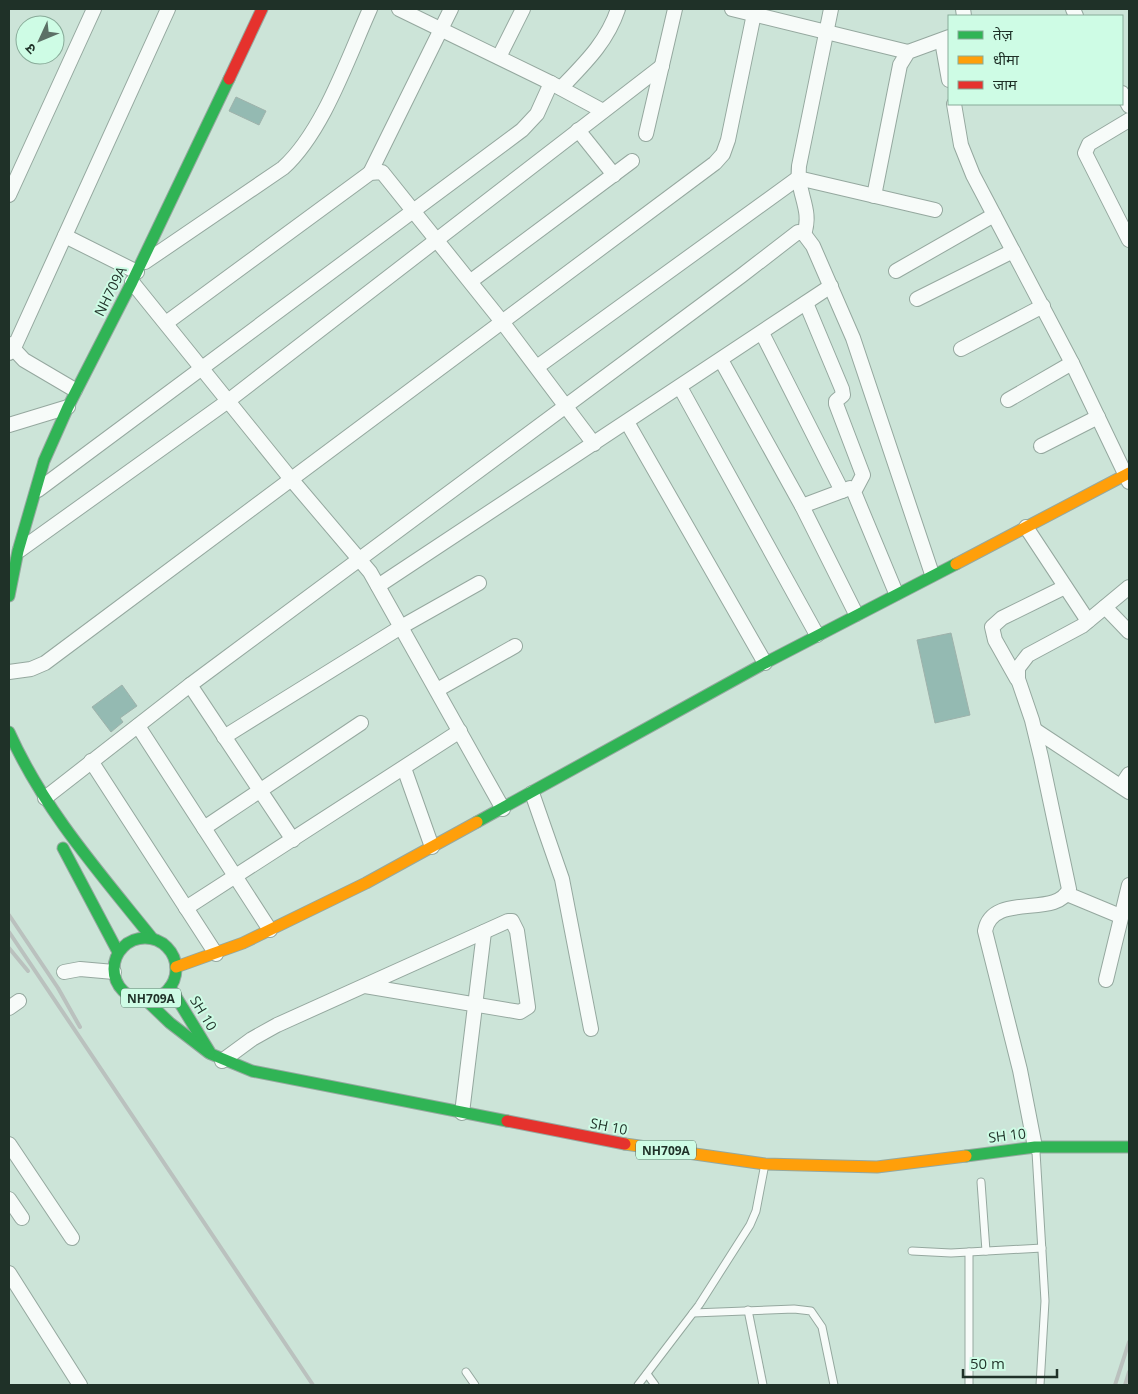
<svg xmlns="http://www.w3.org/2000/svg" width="1138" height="1394" font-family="'Open Sans','Noto Sans Devanagari',sans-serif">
<rect width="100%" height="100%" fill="#cce4d8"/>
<!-- building -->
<g fill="#94bab2" stroke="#9eb2ab">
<polygon points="236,97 266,111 259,125 229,111"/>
<polygon points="951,633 970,715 935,723 917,640"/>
<polygon points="122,685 137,706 120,718 123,722 111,732 92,707"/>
</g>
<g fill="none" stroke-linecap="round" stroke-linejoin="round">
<!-- lane casing -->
<g stroke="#95a89f" stroke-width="9">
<g id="lane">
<polyline points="1036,1152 1045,1301 1040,1385"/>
<polyline points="981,1182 986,1251"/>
<polyline points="912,1251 951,1253 1042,1248"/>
<polyline points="969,1252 969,1385"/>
<polyline points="748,1310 763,1385"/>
<polyline points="693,1313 794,1309 811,1311 822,1327 834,1385"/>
<polyline points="466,1372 475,1385"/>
<polyline points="647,1374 655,1385"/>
<polyline points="638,1385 699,1305 750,1225 756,1211 764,1169"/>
</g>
</g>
<!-- street casing -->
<g stroke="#95a89f" stroke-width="16">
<g id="street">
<polyline points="399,9 551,83 603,111"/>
<polyline points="732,9 908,52"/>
<polyline points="963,9 964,16"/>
<polyline points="1073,9 1076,16"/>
<polyline points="942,41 949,80"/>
<polyline points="499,57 523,9"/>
<path d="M561,88C585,63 607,42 618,9"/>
<polyline points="1122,93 1129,106"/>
<polyline points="954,104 961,145 973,175 1072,363 1129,482"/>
<polyline points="1129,120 1089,144 1085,153 1129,240"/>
<polyline points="578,130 614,175"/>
<polyline points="646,134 675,9"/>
<polyline points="370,173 451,9"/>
<polyline points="9,195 94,9"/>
<polyline points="874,196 900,65 908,52 949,37"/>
<path d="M804,234C813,209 796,193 799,166L831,9"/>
<polyline points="65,236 137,272"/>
<path d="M145,262L283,168C323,132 348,58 370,9"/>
<polyline points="896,271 994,215"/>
<polyline points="471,281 632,161"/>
<polyline points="132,282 291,479 370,572 503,809"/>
<polyline points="917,299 1013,251"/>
<polyline points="806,303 842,389 843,395 836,401 836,404 863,475 854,492 896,593"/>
<polyline points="166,323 370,173 382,172 503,323 594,444"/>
<polyline points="762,333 842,491"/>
<polyline points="9,344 24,360 75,390"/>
<polyline points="961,349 1043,306"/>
<polyline points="9,353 13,350 168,9"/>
<polyline points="721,360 802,506 856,614"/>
<polyline points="537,367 798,178 935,210"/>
<polyline points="680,387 817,635"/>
<polyline points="1008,400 1072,363"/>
<polyline points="627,422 765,663"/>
<polyline points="9,425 68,407"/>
<polyline points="1041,446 1098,417"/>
<polyline points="38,490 522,130 537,114 551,83"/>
<polyline points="802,506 850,488"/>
<polyline points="1026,527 1088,621"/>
<polyline points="20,550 228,401 662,66"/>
<polyline points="378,586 831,286"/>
<polyline points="1105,607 1129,632"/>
<polyline points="9,672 31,669 45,663 715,163 723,154 728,140 755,9"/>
<polyline points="1017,679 995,640 992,627 1002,618 1065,587"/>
<polyline points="190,685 293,840"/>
<polyline points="437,690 515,646"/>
<polyline points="138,726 270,930"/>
<polyline points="1035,730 1129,792"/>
<polyline points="224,737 401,627 479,583"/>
<polyline points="91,761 216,954"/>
<polyline points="404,768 432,847"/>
<polyline points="1121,786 1129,774"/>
<polyline points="532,793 562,879 591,1029"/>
<polyline points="45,798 190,685 741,276 798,232 804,234 813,246 853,338 932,574"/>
<polyline points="204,828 361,723"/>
<polyline points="1067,894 1120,916"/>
<polyline points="186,908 460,731"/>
<polyline points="64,972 80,969 114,972"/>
<polyline points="1106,980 1129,885"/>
<polyline points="9,1008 19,1001"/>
<polyline points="222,1061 252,1039 277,1025 508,921 512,921 517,931 528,1007 520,1012 365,986"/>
<polyline points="462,1113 484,932"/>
<polyline points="9,1144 72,1238"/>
<path d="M1035,1147L1020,1070L985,931C992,891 1057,919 1069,889L1041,757L1032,720L1018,679V668L1028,655L1082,626L1129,587"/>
<polyline points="9,1199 22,1218"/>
<polyline points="9,1273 80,1385"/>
</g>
</g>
<!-- fast casing -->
<g stroke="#95a89f" stroke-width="13">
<g id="fast">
<polyline points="9,596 18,551 44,461 68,407 132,282 229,79"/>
<path d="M9,732C44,810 99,872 152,938"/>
<polyline points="477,822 765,663 956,564"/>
<polyline points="63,848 118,952"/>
<circle cx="145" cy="969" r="31"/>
<polyline points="170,987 211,1054 252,1071 507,1121"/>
<polyline points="146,1000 170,1023 209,1053"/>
<polyline points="966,1156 1035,1147 1129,1147"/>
</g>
</g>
<!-- slow casing -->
<g stroke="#95a89f" stroke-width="13">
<g id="slow">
<polyline points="956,564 1129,473"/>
<polyline points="176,967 243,943 366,883 477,822"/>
<polyline points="625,1144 765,1164 877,1167 966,1156"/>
</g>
</g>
<!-- jam casing -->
<g stroke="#95a89f" stroke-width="13">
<g id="jam">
<polyline points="229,79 262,9"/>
<polyline points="507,1121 625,1144"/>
</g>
</g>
<!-- lane -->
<use href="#lane" stroke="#f7fbf9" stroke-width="7"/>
<!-- street -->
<use href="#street" stroke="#f7fbf9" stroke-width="14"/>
<!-- fast -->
<use href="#fast" stroke="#30b455" stroke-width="11"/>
<!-- slow -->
<use href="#slow" stroke="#ff9f0a" stroke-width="11"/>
<!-- jam -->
<use href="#jam" stroke="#e5322d" stroke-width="11"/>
<!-- rail -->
<g stroke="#bac1be" stroke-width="4">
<polyline points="9,915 58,988 80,1027"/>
<polyline points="9,932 313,1385"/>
<polyline points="9,948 28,971"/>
<polyline points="1115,1385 1129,1342"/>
<polyline points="1125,1385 1129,1372"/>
</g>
</g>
<g text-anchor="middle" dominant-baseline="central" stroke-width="4" stroke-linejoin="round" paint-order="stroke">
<!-- shield labels -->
<g fill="#cefce5" stroke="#546e61" stroke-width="1">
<rect x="121" y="988.5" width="60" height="19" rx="4"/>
<rect x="636" y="1140.5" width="60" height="19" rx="4"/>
</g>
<g font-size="12" font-weight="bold" fill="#1f3128">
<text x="151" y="998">NH709A</text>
<text x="666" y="1150">NH709A</text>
</g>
<!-- street labels -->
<g font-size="14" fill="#1f3128" stroke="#cefce5">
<text transform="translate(110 291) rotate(-63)">NH709A</text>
<text transform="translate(204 1013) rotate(59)">SH 10</text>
<text transform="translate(609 1126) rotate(11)">SH 10</text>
<text transform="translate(1007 1135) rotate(-7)">SH 10</text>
</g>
</g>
<!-- border -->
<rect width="1138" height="1394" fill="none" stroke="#1f3128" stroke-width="20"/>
<!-- legend -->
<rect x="948" y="15" width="175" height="90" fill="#cefce5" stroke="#88ab99"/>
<rect x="958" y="31" width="25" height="8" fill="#30b455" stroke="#88ab99"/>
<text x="993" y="40" font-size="15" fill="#1f3128">तेज़</text>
<rect x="958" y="56" width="25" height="8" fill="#ff9f0a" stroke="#88ab99"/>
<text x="993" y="65" font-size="15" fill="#1f3128">धीमा</text>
<rect x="958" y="81" width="25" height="8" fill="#e5322d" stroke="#88ab99"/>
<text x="993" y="90" font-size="15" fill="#1f3128">जाम</text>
<!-- north arrow -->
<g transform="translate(40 40) rotate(226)"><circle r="24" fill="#cefce5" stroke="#88ab99"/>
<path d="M0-4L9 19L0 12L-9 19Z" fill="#5c7066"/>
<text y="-8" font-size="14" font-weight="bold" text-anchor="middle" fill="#1f3128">उ</text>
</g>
<!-- scale -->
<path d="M963 1369v8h94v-8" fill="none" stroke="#1f3128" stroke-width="2.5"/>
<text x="970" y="1369" font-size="15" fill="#1f3128" stroke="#cefce5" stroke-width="4" paint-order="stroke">50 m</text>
</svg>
